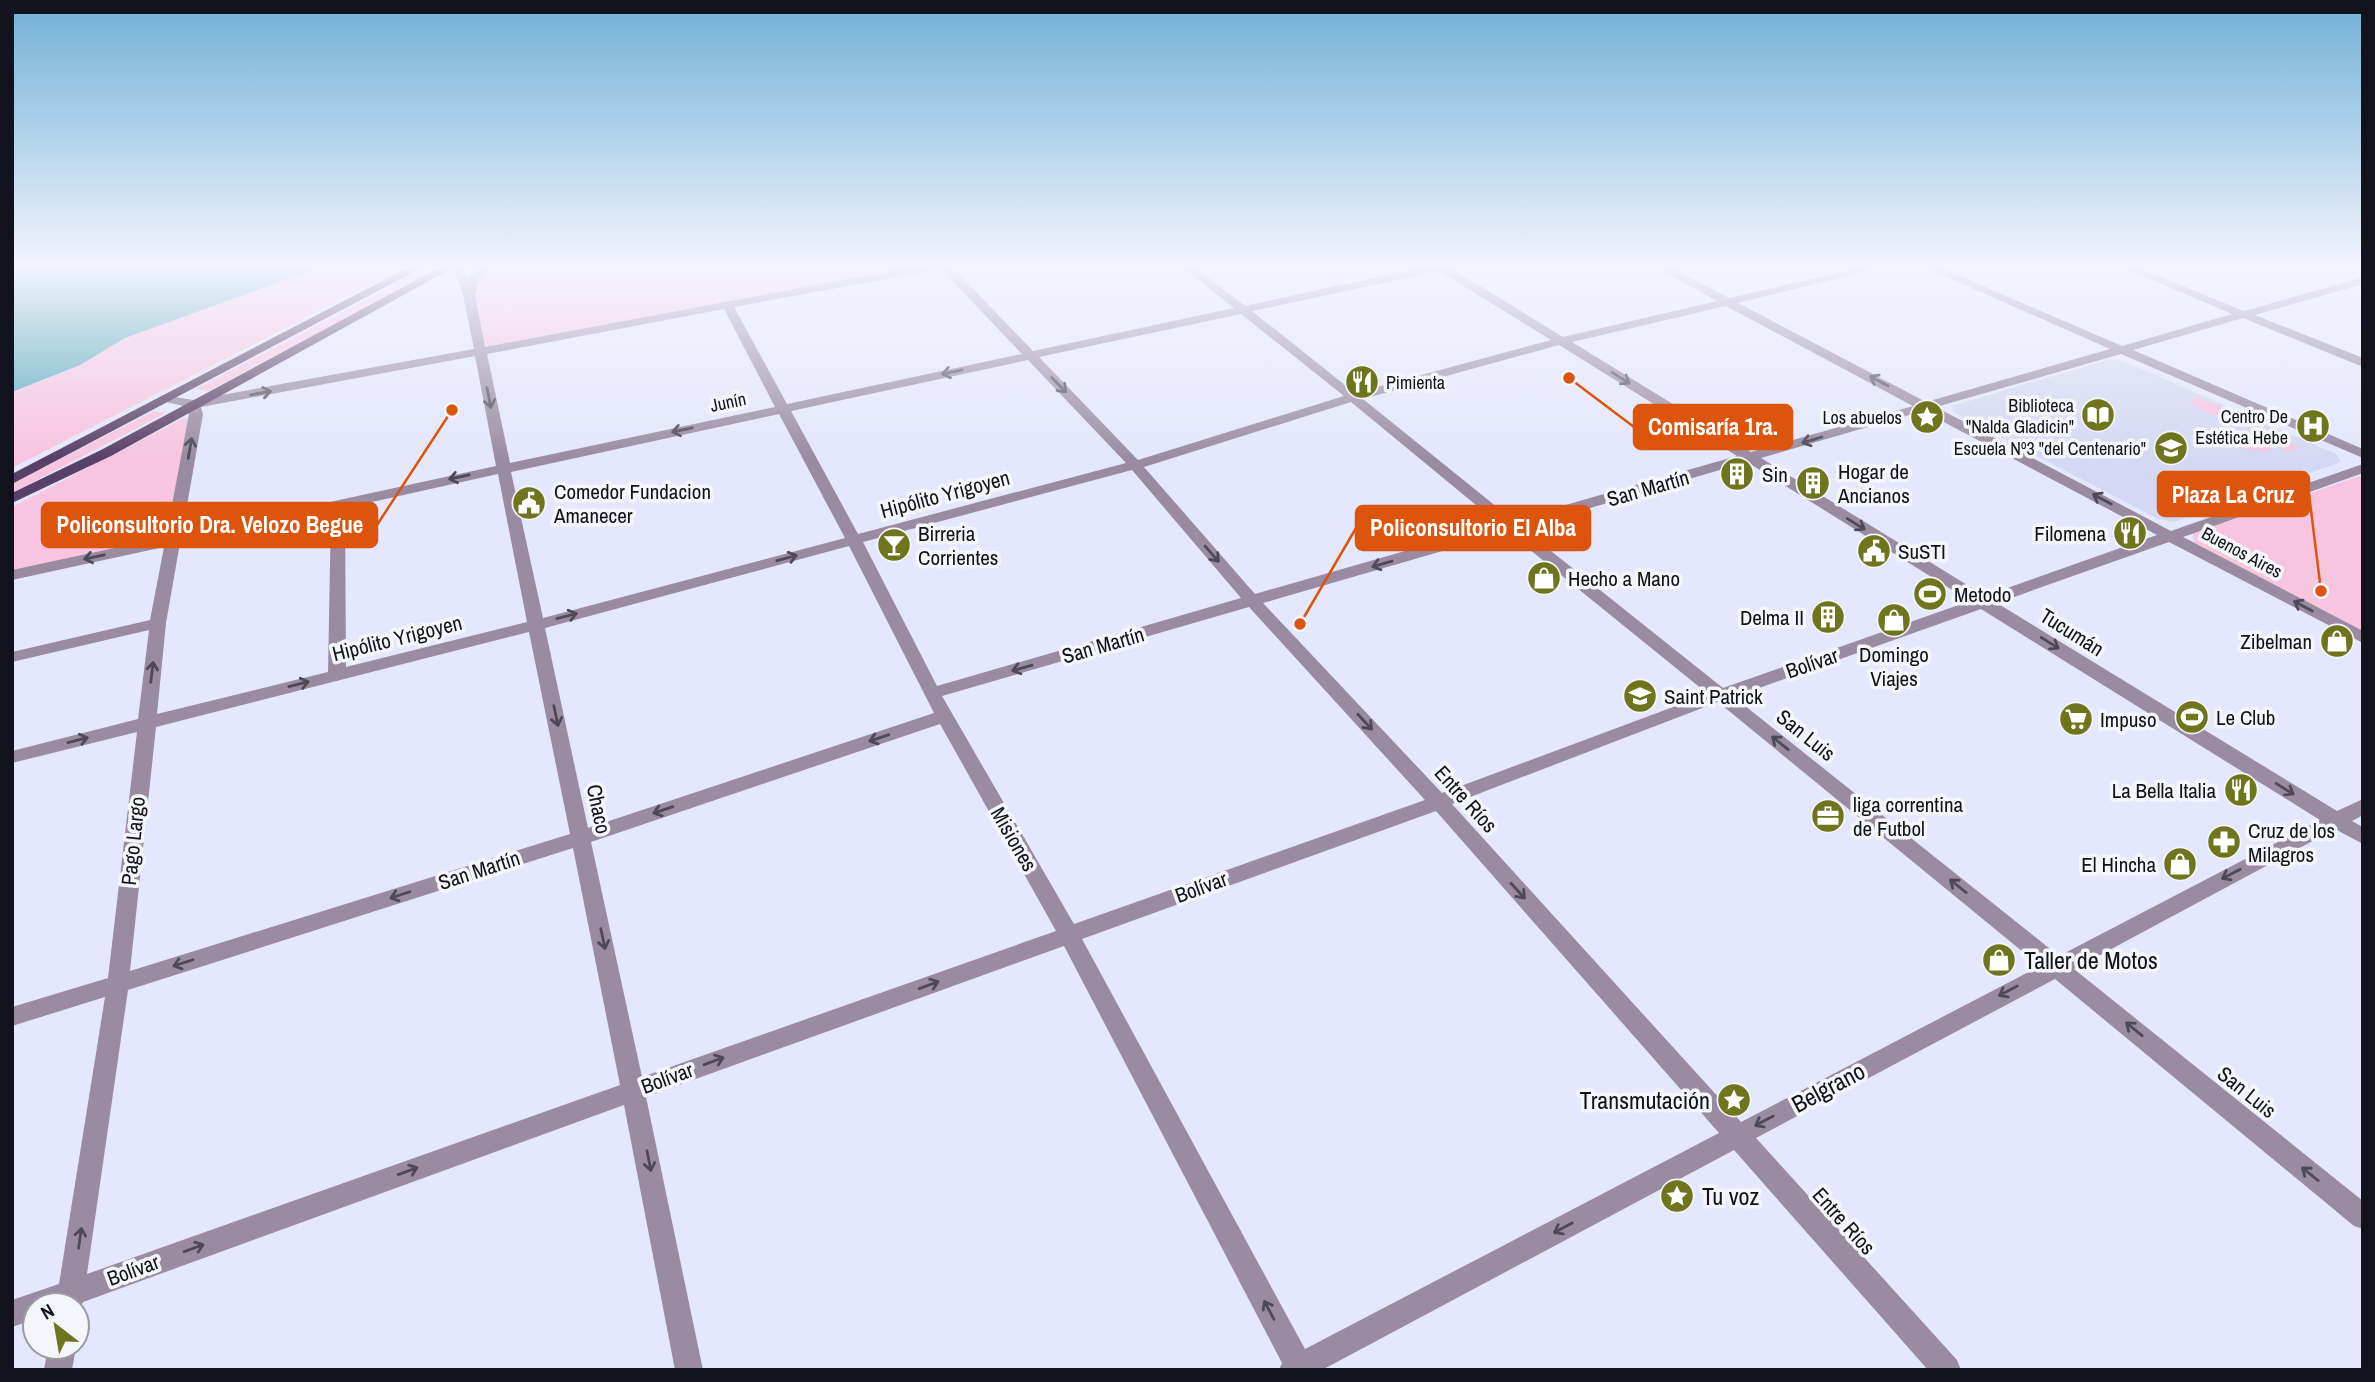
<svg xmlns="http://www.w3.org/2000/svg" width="2375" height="1382" font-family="'Archivo Narrow',sans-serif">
<rect width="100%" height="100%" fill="#e4e7fd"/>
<!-- built -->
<polygon fill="#d4d8f2" points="2110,359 2125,362 2336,454 2341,462 2270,487 2263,485 2247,490 2250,494 2174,522 2158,519 1953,412 1952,406"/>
<!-- green -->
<g fill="#f7c5df">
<polygon points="326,265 408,265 12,468 12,392 80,365 125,338"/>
<polygon points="492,265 931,265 485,348 474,294 475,282"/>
<polygon points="427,268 438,270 208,391 196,389"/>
<path d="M2196,397L2255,420C2239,424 2201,415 2190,401Z"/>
<polygon points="154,411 166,413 12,493 12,484"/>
<polygon points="184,418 191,418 168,538 12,572 12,507"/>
<polygon points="2265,433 2297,446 2296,450 2286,451 2273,446 2268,451 2243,449 2226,442 2255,437 2263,440 2261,436"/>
<polygon points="2363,475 2363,636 2195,546 2193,533"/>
</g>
<!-- water -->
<polygon fill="#5daaba" points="12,265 326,265 125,338 80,365 12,392"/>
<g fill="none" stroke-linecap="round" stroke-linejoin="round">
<!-- minor -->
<g fill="#998ca2" fill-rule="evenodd">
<path d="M446,265H460L468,278L482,265H494L479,278L475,295L485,347L923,265H950L1033,351L1234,308L1180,265H1192L1245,306L1433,265H1455L1451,268L1563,337L1717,301L1652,265H1666L1729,298L1871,265H1892L1738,303L1926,402L2110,349L1920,265H1935L2122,346L2232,314L2117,265H2132L2244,311L2363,277V284L2255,315L2363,358V367L2243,318L2133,350L2363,449V458L2121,354L1936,407L2171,531L2363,464V473L2183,537L2363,631V643L2169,542L1997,603L2337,811L2363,799V815L2352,821L2363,827V844L2335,829L2074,969L2363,1201V1229L2354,1226L2055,979L1756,1138L1957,1360L1961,1370H1928L1734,1150L1322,1370H1279L1282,1363L1064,946L646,1097L703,1370H675L624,1105L83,1302L77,1312V1305H35V1319L12,1327V1300L59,1284L105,997L12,1026V1007L108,978L137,732L12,763V751L138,719L149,630L12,662V652L150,620L164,547L12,580V570L166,537L189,414L188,407L162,401V395L194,400L474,349L463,295L455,272ZM941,269L1022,354L787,404L734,307ZM1439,271L1551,340L1355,393L1252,311ZM1726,306L1913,406L1751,452L1572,342ZM724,309L775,407L510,463L487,354ZM1241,314L1344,396L1138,460L1039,357ZM1559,345L1737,456L1513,520L1363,399ZM475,356L496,466L182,534L203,414L201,407ZM1028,360L1126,463L858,534L791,411ZM1351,402L1499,524L1255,594L1144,467ZM1923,411L2157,535L1985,596L1761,458ZM779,414L845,538L543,618L511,472ZM1747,462L1970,601L1723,688L1522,528ZM1132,470L1241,598L937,686L863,542ZM498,474L527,622L346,667L345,508ZM331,511L328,672L157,714L166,623L180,543ZM1508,532L1708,694L1442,793L1263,603ZM849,546L934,713L588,828L545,628ZM1249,607L1425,800L1074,924L942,696ZM1981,609L2320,820L2059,956L1734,697ZM529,632L570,834L130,971L156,727ZM1718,702L2040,966L1741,1122L1452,804ZM940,724L1056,931L642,1077L591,842ZM1436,811L1719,1133L1305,1349L1082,939ZM573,848L620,1085L87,1274L128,990Z"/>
<polygon points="48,1347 76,1347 72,1370 44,1370"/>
</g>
<!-- major -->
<g fill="#584066" fill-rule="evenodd">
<polygon points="413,265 427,265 12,484 12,474"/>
<polygon points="444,265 458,265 111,456 12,503 12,493 101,450"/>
</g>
</g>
<!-- one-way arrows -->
<defs><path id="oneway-shaft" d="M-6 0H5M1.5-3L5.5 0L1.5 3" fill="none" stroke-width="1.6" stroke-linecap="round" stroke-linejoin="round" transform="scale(1.75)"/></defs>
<g stroke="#4e4958">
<use href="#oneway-shaft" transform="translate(952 372) rotate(168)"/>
<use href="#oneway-shaft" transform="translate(1621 378) rotate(32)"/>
<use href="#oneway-shaft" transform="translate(1879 381) rotate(-152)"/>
<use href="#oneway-shaft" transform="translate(1059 385) rotate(46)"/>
<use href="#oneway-shaft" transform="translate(261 393) rotate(-10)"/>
<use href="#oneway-shaft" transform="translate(489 398) rotate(79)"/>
<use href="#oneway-shaft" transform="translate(682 430) rotate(168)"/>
<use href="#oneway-shaft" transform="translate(1812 440) rotate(163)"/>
<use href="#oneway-shaft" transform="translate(190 448) rotate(-80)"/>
<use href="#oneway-shaft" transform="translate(459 477) rotate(168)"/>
<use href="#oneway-shaft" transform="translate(2102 499) rotate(-152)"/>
<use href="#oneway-shaft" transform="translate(1856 524) rotate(32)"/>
<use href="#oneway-shaft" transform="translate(1212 554) rotate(49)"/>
<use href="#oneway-shaft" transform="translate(94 557) rotate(168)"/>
<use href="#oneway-shaft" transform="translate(787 558) rotate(-15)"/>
<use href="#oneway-shaft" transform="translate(1382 564) rotate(164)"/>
<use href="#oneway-shaft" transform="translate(2303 606) rotate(-152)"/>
<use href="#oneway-shaft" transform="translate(567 616) rotate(-15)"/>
<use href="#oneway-shaft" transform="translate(2050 643) rotate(32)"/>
<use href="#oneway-shaft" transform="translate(1022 668) rotate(164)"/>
<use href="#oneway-shaft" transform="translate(152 672) rotate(-83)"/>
<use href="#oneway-shaft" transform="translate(299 684) rotate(-14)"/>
<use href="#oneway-shaft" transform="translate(556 716) rotate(78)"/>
<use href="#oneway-shaft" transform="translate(1365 722) rotate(47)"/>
<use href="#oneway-shaft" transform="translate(879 738) rotate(161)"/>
<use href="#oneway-shaft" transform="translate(78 740) rotate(-14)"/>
<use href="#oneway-shaft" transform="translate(1780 743) rotate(-141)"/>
<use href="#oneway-shaft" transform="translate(2285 789) rotate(32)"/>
<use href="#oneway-shaft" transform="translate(663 810) rotate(161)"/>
<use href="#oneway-shaft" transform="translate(2231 874) rotate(153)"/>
<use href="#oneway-shaft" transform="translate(1958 886) rotate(-141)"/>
<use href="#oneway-shaft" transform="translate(1518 891) rotate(48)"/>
<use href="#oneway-shaft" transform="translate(400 895) rotate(162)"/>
<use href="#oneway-shaft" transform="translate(603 939) rotate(78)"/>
<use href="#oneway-shaft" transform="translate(183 963) rotate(162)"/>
<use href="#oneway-shaft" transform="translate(929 985) rotate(-20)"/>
<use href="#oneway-shaft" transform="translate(2008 991) rotate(152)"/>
<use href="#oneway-shaft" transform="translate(2134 1029) rotate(-141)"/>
<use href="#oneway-shaft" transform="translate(714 1061) rotate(-20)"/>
<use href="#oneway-shaft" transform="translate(1764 1121) rotate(152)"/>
<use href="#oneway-shaft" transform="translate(649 1161) rotate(79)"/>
<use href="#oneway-shaft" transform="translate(408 1171) rotate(-20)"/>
<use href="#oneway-shaft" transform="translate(2310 1174) rotate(-141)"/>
<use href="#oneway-shaft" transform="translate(1563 1228) rotate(152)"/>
<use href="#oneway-shaft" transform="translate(80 1238) rotate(-82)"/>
<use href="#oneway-shaft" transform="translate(194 1248) rotate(-20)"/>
<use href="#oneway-shaft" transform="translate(1269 1310) rotate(-118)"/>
</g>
<!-- sky -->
<linearGradient id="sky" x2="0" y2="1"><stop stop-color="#70b0d6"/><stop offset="0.58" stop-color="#f3f4fe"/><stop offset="1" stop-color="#f3f4fe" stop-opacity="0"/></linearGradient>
<rect width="2375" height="459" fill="url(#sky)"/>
<!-- icons -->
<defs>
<g id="restaurant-disc" transform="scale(1.75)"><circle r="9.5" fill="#6f751d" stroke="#f5f6fb"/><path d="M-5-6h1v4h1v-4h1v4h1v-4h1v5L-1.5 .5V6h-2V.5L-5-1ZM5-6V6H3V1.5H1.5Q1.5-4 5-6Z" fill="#fff"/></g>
<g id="library-disc" transform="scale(1.75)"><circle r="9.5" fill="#6f751d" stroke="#f5f6fb"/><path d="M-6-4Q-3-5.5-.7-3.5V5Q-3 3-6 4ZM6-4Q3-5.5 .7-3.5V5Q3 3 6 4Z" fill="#fff"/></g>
<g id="sight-disc" transform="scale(1.75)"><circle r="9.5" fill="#6f751d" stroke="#f5f6fb"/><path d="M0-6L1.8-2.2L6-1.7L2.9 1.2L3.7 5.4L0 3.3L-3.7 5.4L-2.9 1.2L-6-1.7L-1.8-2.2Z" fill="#fff"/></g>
<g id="hospital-disc" transform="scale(1.75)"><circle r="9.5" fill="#6f751d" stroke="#f5f6fb"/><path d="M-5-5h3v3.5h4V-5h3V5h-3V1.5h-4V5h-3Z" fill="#fff"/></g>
<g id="school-disc" transform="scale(1.75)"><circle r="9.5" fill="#6f751d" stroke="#f5f6fb"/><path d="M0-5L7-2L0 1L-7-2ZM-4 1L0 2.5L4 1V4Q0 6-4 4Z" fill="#fff"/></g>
<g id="building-disc" transform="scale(1.75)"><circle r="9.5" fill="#6f751d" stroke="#f5f6fb"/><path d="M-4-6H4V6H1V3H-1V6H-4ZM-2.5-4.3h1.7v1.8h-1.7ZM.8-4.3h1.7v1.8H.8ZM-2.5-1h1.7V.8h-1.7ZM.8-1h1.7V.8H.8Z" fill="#fff"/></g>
<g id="civic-disc" transform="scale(1.75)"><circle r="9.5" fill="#6f751d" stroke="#f5f6fb"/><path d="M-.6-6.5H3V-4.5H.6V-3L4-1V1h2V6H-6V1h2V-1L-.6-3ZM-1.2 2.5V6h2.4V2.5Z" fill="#fff"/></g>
<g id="bar-disc" transform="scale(1.75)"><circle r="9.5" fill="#6f751d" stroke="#f5f6fb"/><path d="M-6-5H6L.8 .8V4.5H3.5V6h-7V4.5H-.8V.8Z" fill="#fff"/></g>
<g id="shop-disc" transform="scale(1.75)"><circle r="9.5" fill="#6f751d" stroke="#f5f6fb"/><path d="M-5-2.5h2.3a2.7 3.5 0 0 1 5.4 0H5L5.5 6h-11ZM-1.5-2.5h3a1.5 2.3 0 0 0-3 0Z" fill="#fff"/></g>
<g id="stadium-disc" transform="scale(1.75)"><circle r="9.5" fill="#6f751d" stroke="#f5f6fb"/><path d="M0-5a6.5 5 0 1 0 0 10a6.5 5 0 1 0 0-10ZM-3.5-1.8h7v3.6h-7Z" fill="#fff"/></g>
<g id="supermarket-disc" transform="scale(1.75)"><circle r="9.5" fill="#6f751d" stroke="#f5f6fb"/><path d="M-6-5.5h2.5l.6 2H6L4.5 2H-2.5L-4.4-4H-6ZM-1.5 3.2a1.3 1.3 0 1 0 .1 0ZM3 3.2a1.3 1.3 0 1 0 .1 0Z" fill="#fff"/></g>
<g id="office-disc" transform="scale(1.75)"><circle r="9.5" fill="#6f751d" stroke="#f5f6fb"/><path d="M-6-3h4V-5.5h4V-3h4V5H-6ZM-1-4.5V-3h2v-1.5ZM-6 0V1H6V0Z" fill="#fff"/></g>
<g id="pharmacy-disc" transform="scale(1.75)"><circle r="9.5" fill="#6f751d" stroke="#f5f6fb"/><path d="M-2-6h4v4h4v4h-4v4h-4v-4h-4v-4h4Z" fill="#fff"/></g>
</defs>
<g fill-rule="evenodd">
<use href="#restaurant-disc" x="1362" y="382"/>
<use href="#library-disc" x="2098" y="415"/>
<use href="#sight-disc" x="1927" y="417"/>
<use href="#hospital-disc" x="2313" y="426"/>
<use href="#school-disc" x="2171" y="448"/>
<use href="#building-disc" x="1737" y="474"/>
<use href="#building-disc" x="1813" y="483"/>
<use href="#civic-disc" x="529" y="503"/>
<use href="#restaurant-disc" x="2130" y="533"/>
<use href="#bar-disc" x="894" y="545"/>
<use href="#civic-disc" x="1874" y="551"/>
<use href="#shop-disc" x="1544" y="578"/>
<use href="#stadium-disc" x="1930" y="594"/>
<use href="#building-disc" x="1828" y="617"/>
<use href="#shop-disc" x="1894" y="620"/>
<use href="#shop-disc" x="2337" y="641"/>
<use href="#school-disc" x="1640" y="696"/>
<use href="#stadium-disc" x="2192" y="717"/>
<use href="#supermarket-disc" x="2076" y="719"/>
<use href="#restaurant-disc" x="2241" y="790"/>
<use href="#office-disc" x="1828" y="816"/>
<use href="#pharmacy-disc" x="2224" y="842"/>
<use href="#shop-disc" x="2180" y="864"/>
<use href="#shop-disc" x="1999" y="960"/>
<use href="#sight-disc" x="1734" y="1100"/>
<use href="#sight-disc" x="1677" y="1196"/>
</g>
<g text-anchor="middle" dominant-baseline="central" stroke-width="7" stroke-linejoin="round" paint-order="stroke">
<!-- far-poi labels -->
<g font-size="18" fill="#11121b" stroke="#f5f6fb" text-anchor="end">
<text x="1386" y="382" text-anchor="start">Pimienta</text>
<text x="2074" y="405">Biblioteca<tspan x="2074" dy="21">"Nalda Gladicin"</tspan></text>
<text x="2288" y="416">Centro De<tspan x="2288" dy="21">Estética Hebe</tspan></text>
<text x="1902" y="417">Los abuelos</text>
<text x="2146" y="448">Escuela Nº3 "del Centenario"</text>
</g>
<!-- far-street labels -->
<g font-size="18" fill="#11121b" stroke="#f5f6fb">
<text transform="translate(728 402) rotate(-12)">Junín</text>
<text transform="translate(2242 552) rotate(28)">Buenos Aires</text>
</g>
<!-- poi labels -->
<g font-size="21" fill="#11121b" stroke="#f5f6fb" text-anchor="start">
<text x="1838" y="471">Hogar de<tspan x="1838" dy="24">Ancianos</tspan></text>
<text x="1762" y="474">Sin</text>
<text x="554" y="491">Comedor Fundacion<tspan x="554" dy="24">Amanecer</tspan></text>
<text x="918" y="533">Birreria<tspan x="918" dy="24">Corrientes</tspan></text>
<text x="2106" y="533" text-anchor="end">Filomena</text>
<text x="1898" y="551">SuSTI</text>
<text x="1568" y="578">Hecho a Mano</text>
<text x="1954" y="594">Metodo</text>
<text x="1804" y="617" text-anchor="end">Delma II</text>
<text x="2312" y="641" text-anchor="end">Zibelman</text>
<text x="1894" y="654" text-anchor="middle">Domingo<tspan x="1894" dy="24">Viajes</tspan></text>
<text x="1664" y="696">Saint Patrick</text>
<text x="2216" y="717">Le Club</text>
<text x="2100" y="719">Impuso</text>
<text x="2216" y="790" text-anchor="end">La Bella Italia</text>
<text x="1853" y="804">liga correntina<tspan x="1853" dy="24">de Futbol</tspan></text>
<text x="2248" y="830">Cruz de los<tspan x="2248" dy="24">Milagros</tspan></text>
<text x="2156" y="864" text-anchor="end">El Hincha</text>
</g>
<!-- street labels -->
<g font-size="21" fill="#11121b" stroke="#f5f6fb">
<text transform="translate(1648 488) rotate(-16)">San Martín</text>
<text transform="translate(945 494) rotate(-15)">Hipólito Yrigoyen</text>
<text transform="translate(2072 632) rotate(32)">Tucumán</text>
<text transform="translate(397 638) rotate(-14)">Hipólito Yrigoyen</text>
<text transform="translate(1103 645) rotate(-16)">San Martín</text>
<text transform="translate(1812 663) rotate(-19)">Bolívar</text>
<text transform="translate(1806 735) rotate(39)">San Luis</text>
<text transform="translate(1466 799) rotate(48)">Entre Ríos</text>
<text transform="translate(599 809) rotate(78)">Chaco</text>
<text transform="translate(1014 839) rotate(60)">Misiones</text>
<text transform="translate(133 841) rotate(-84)">Pago Largo</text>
<text transform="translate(479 870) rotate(-18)">San Martín</text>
<text transform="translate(1201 887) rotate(-20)">Bolívar</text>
<text transform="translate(667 1078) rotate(-20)">Bolívar</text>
<text transform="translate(2247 1092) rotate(39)">San Luis</text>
<text transform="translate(1844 1221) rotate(48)">Entre Ríos</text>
<text transform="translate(133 1270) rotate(-20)">Bolívar</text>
</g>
<!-- near-poi labels -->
<g font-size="24" fill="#11121b" stroke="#f5f6fb" text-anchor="start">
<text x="2024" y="960">Taller de Motos</text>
<text x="1710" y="1100" text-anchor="end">Transmutación</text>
<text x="1702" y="1196">Tu voz</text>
</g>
<!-- near-street labels -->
<g font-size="24" fill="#11121b" stroke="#f5f6fb">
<text transform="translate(1828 1087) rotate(-28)">Belgrano</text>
</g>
</g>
<!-- callouts -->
<path fill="none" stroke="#dd550d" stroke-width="2.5" d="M1569 378L1634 427M2321 591L2309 494M452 410L377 525M1300 624L1356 528"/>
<g fill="#dd550d" stroke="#f5f6fb" stroke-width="2.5">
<circle cx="1569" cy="378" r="7"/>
<circle cx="2321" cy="591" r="7"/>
<circle cx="452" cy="410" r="7"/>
<circle cx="1300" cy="624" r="7"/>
</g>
<g fill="#dd550d" stroke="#dd550d" stroke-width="2.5">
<rect x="1634" y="405" width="158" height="44" rx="7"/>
<rect x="2158" y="472" width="151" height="44" rx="7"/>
<rect x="42" y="503" width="335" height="44" rx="7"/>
<rect x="1356" y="506" width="234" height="44" rx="7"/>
</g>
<g font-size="23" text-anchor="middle" font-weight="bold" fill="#fff">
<text x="1713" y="435">Comisaría 1ra.</text>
<text x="2233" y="503">Plaza La Cruz</text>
<text x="210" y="533">Policonsultorio Dra. Velozo Begue</text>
<text x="1473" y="536">Policonsultorio El Alba</text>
</g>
<!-- border -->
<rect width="2375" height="1382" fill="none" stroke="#11121b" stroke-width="28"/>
<!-- north arrow -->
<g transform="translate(56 1326) rotate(329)"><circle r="33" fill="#f5f6fb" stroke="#9a9ba1" stroke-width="2"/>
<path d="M0-5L12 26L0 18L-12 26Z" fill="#6f751d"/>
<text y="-10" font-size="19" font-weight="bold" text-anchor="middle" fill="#11121b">N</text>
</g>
</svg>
